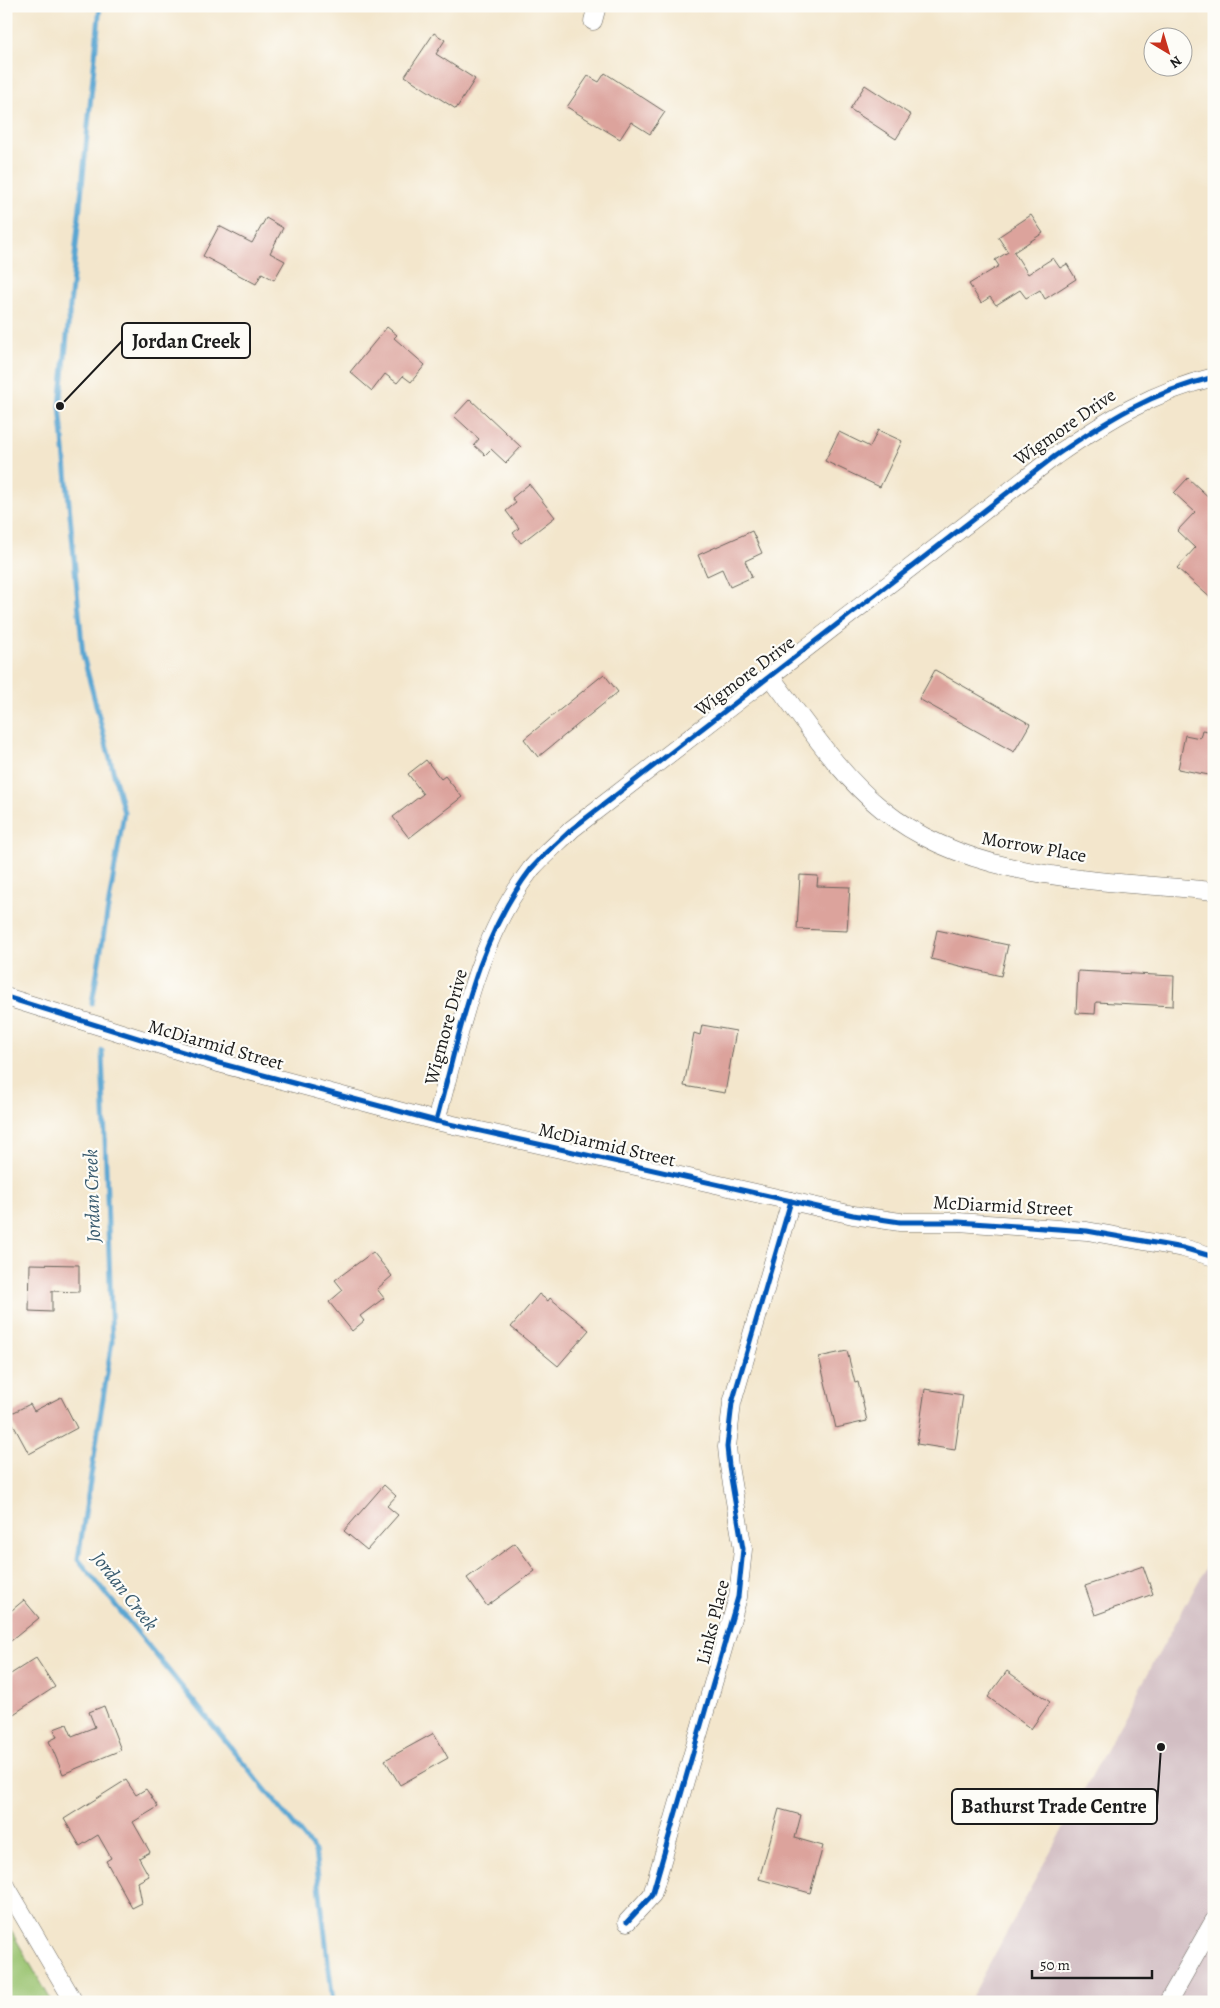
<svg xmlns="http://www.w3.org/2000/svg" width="1220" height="2008" font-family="Alegreya,serif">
<rect width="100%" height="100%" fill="#fdfcf7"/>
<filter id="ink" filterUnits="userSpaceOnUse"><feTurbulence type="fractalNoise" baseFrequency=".02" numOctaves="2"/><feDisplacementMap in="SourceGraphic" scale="10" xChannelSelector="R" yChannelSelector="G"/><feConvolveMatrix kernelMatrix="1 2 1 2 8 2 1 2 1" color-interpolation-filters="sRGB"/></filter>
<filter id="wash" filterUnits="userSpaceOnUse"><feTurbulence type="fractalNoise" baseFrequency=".0096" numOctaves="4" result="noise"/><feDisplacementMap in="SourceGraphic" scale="20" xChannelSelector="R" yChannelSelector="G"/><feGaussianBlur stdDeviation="1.12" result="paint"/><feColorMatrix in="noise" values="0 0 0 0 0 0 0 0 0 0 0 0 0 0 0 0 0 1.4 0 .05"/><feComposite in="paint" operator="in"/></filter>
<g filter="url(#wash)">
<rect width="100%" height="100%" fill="#f3e6cc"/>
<!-- industrial -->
<polygon fill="#d2bec3" points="1214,1553 1214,2002 969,2002 1063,1828"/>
<!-- green -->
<polygon fill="#98c26e" stroke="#5a6f45" points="6,1922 52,2002 6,2002"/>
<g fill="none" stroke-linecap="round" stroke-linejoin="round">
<!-- stream -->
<g stroke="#5aa6d2" stroke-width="5">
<polyline points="92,1003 124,813 83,655 60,406 100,6"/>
<polyline points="102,1051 112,1341 78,1559 315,1851 333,2002"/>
</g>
</g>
<g id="blocks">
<!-- building -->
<g fill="#dca39c">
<polygon points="434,33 445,40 436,54 475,79 456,109 405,76"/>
<polygon points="605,73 665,112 650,134 631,122 620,139 567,107 588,76 599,82"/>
<polygon points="865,85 911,115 896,139 850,109"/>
<polygon points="1031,215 1043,233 1014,252 1028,274 1053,258 1060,268 1067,264 1076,279 1045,299 1040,290 1026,298 1020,290 996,305 990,297 981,303 969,284 999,266 995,260 1008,252 998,237"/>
<polygon points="266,218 283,228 270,253 285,261 274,280 262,273 256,284 203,256 219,226 252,243"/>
<polygon points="387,327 397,335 394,338 425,365 411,382 403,376 397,383 385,374 372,391 350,372"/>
<polygon points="470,399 521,447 506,463 491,449 485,455 474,445 479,439 454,416"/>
<polygon points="878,430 902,441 880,487 825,461 839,432 870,447"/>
<polygon points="1188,478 1214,502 1214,601 1177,568 1195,548 1177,531 1195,512 1174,493"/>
<polygon points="529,484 555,517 521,543 513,533 519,528 506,511 516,503 512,498"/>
<polygon points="752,531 762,553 745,561 752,577 730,587 722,569 707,576 698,555"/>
<polygon points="935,670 1030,724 1014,752 919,699"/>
<polygon points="604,674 618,692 538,757 524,739"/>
<polygon points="1202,730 1214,732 1214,776 1178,769 1185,735 1200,738"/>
<polygon points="426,760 441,779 445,776 462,797 409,838 393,817 423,794 408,774"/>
<polygon points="800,875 818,876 817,886 850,887 847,931 797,929"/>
<polygon points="937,930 1008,945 1001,976 931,959"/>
<polygon points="1078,971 1174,976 1173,1006 1096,1002 1095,1014 1076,1013"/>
<polygon points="702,1025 736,1031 725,1093 684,1086 694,1033 700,1035"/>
<polygon points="373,1252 392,1276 377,1289 384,1298 360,1316 364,1321 352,1331 329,1302 343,1290 335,1280"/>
<polygon points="30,1264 79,1265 79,1292 52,1291 52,1312 29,1311"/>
<polygon points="539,1294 548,1301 550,1298 589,1330 558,1366 511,1327"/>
<polygon points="847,1351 855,1383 858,1382 867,1421 836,1428 819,1357"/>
<polygon points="925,1389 963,1395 955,1450 917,1444"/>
<polygon points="61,1397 77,1428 29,1454 8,1415 30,1404 34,1411"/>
<polygon points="384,1485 396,1496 387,1506 398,1515 367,1550 344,1531"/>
<polygon points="515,1543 535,1571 487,1606 467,1578"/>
<polygon points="1143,1566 1153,1594 1095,1615 1085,1586"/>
<polygon points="24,1600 39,1618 6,1645 6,1615"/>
<polygon points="36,1658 55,1687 6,1719 6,1677"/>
<polygon points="1007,1671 1050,1702 1031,1729 988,1697"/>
<polygon points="104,1706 121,1750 63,1774 49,1741 57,1737 54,1729 67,1724 72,1736 95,1727 89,1712"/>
<polygon points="434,1733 448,1758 400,1785 385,1760"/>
<polygon points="126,1780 136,1795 146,1789 158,1807 133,1822 150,1852 139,1858 149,1876 138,1882 142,1903 132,1908 106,1861 111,1858 98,1835 80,1846 64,1819"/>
<polygon points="779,1809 801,1815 795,1838 823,1846 810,1893 759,1879"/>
</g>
</g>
</g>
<g filter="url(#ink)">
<use href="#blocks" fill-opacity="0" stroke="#67635a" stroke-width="1"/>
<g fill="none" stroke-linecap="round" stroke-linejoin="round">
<!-- street casing -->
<g stroke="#67635a" stroke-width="19">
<g id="street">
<polyline points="593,21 597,6"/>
<path d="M770,676C805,721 837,773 882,809C971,882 1104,880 1214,891"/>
<polyline points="6,997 215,1062 436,1121 853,1215 900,1222 958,1222 1087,1231 1183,1248 1214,1257"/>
<path d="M436,1121C460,1035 475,942 531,869C543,855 559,842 572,829L1055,456C1107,420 1152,392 1214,377"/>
<polyline points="6,1886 74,2002"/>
<polyline points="627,1922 652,1895 738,1597 743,1549 729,1466 727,1447 732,1403 791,1201"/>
<polyline points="1168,2002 1214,1921"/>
</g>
</g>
<!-- street -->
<use href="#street" stroke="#fff" stroke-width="18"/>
<!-- cycleway casing -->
<g stroke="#fdfcf7" stroke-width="8">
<g id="cycleway">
<polyline points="6,997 215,1062 436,1121 853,1215 900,1222 958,1222 1087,1231 1183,1248 1214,1257"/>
<path d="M436,1121C460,1035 475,942 531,869C543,855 559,842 572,829L1055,456C1107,420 1152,392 1214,377"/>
<polyline points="627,1922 652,1895 738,1597 743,1549 729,1466 727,1447 732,1403 791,1201"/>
</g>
</g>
<!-- cycleway -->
<use href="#cycleway" stroke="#0057b8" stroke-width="5"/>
</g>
</g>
<g text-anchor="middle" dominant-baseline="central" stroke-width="4.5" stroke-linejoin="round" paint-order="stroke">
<!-- street labels -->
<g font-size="19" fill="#1c1c1c" stroke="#fdfcf7">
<text transform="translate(1065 427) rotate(-35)">Wigmore Drive</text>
<text transform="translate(745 676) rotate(-37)">Wigmore Drive</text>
<text transform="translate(1034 847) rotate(10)">Morrow Place</text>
<text transform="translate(446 1027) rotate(-75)">Wigmore Drive</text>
<text transform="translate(216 1045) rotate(16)">McDiarmid Street</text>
<text transform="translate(607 1145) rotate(13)">McDiarmid Street</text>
<text transform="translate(1003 1206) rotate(3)">McDiarmid Street</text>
<text transform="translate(713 1622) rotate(-76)">Links Place</text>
</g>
<!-- water labels -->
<g font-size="20" font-style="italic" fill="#385a6e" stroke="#fdfcf7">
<text transform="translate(92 1196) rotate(-92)">Jordan Creek</text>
<text transform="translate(125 1591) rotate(52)">Jordan Creek</text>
</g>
</g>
<!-- callouts -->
<path fill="none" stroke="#1c1c1c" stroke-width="2" d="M60 406L122 341M1161 1747L1157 1806"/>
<g fill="#1c1c1c" stroke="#fdfcf7" stroke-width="2">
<circle cx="60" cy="406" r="5"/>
<circle cx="1161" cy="1747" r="5"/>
</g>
<g fill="#fdfcf7" stroke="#1c1c1c" stroke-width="2">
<rect x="122" y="323" width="128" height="35" rx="5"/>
<rect x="952" y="1789" width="205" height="35" rx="5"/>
</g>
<g font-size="20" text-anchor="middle" font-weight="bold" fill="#1c1c1c">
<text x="186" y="348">Jordan Creek</text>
<text x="1054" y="1813">Bathurst Trade Centre</text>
</g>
<!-- margin -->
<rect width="1220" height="2008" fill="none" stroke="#fdfcf7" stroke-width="25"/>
<!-- north arrow -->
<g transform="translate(1168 52) rotate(142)"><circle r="24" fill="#fdfcf7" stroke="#a3a29f"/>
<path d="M0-4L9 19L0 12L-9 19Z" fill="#c8321e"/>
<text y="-8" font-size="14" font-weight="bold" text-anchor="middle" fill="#1c1c1c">N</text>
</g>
<!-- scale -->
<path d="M1032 1970v8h120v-8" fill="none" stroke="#1c1c1c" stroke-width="2.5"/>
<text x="1040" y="1970" font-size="15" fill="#1c1c1c" stroke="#fdfcf7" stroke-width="4" paint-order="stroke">50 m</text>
</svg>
